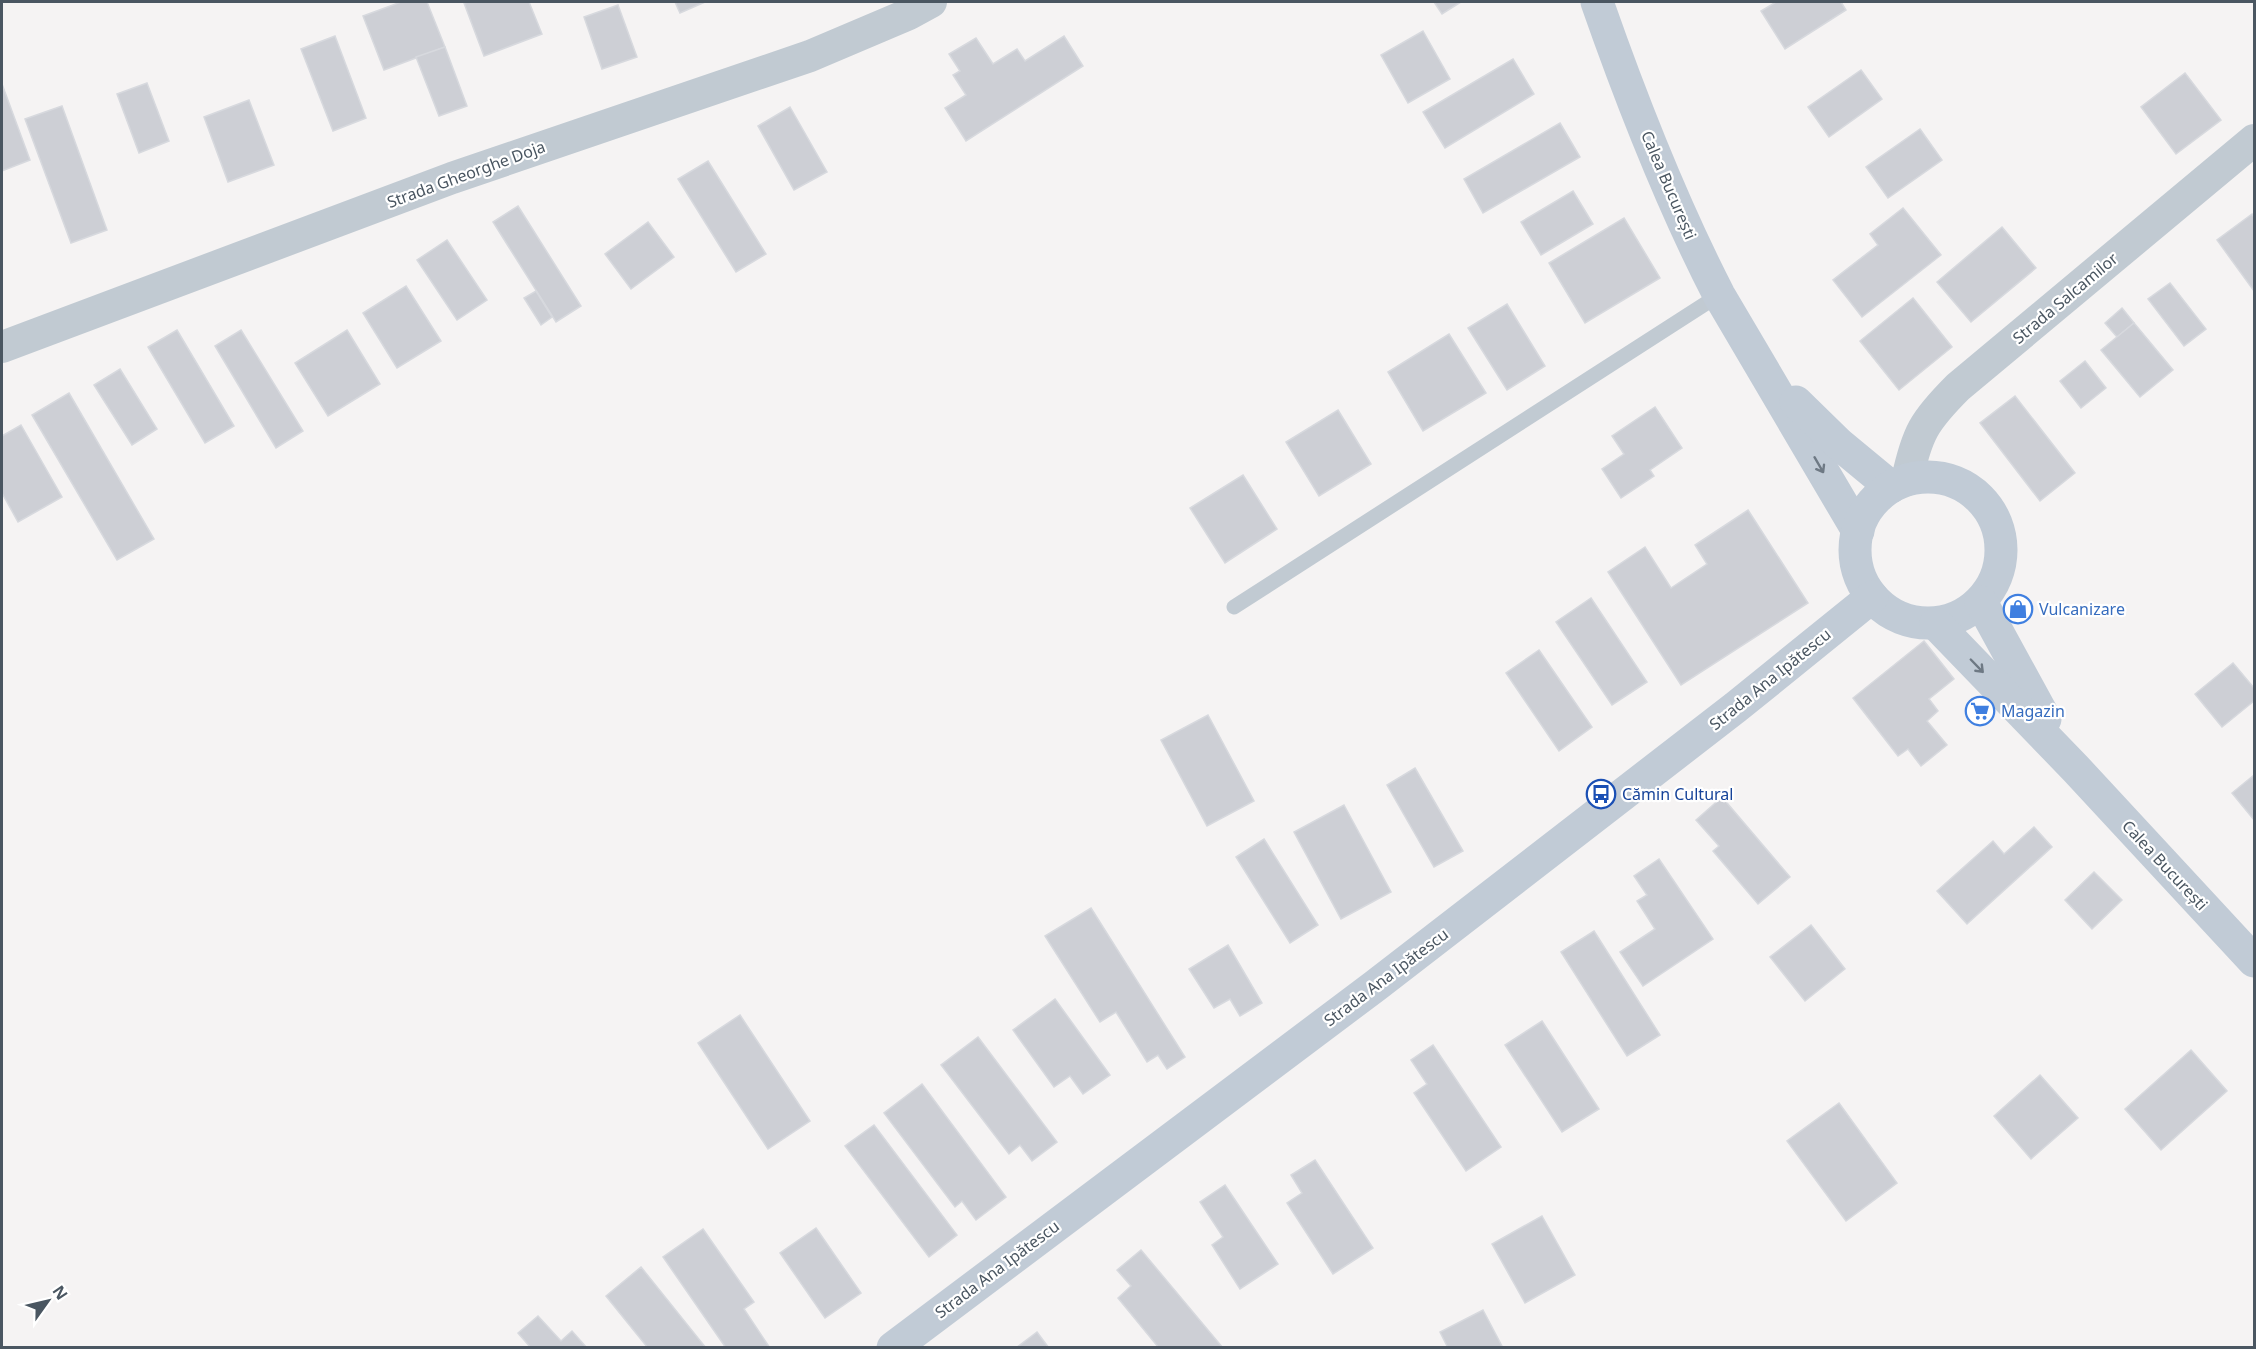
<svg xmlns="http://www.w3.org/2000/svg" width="2256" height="1349" font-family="'Noto Sans',sans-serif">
<rect width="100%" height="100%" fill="#f5f3f3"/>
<!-- building -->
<g fill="#cdcfd5" stroke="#d7d9de" stroke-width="1.5">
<polygon points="401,2 427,2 445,47 384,70 363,16"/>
<polygon points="468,2 529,2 542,34 484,56 464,3"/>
<polygon points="675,2 705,2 680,13"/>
<polygon points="1434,2 1461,2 1442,14"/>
<polygon points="1776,2 1841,2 1846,10 1785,49 1761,11"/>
<polygon points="618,5 637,57 602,69 584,17"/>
<polygon points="1423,31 1450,79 1408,103 1381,55"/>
<polygon points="335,36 366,118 333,131 301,49"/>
<polygon points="1064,36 1083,66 966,141 945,108 966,95 953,75 960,71 949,54 976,38 993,64 1017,49 1025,61"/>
<polygon points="445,47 467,106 439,116 416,57"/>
<polygon points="1513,59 1534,94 1445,148 1423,112"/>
<polygon points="1861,70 1882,99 1829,137 1808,107"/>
<polygon points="2185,73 2221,120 2176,154 2141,107"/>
<polygon points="147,83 169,141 139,153 117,94"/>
<polygon points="2,84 30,160 2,171"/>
<polygon points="249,100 274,165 228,182 204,117"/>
<polygon points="62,106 107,230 71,243 25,119"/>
<polygon points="790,107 827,172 794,190 758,126"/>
<polygon points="1560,123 1580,157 1483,213 1464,179"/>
<polygon points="1920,129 1942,160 1888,198 1866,167"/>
<polygon points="708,161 766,254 736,272 678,179"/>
<polygon points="1573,191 1593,224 1541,255 1521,222"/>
<polygon points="518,206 581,306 556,322 493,222"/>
<polygon points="1903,208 1941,255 1862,317 1833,280 1878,245 1870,234"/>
<polygon points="2252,214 2254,217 2254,291 2217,240"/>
<polygon points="1624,218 1660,278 1585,323 1549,263"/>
<polygon points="648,222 674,257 631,289 605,254"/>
<polygon points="2002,227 2036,268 1971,322 1937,282"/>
<polygon points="447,240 487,300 457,320 417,260"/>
<polygon points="2170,283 2206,329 2184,346 2148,299"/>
<polygon points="406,286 441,341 397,368 363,313"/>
<polygon points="536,291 552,317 541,325 524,298"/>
<polygon points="1913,298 1952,347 1899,390 1860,341"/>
<polygon points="1507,304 1545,366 1507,390 1468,328"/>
<polygon points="2122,308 2134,323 2117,337 2105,323"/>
<polygon points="2134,323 2173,370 2140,397 2101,350"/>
<polygon points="177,330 234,426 205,443 148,347"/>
<polygon points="241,330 303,431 276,448 215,346"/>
<polygon points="347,330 380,384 328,416 295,363"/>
<polygon points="1449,334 1486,393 1423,431 1388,372"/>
<polygon points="2085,361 2106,388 2081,408 2060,381"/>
<polygon points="120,369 157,429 132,445 94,385"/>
<polygon points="69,393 154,539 117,560 32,415"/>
<polygon points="2015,396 2075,473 2040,501 1980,423"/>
<polygon points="1655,407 1682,448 1650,470 1654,476 1621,498 1602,469 1624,454 1612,436"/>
<polygon points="1338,410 1371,464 1319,496 1286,442"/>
<polygon points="21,425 62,497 18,522 2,493 2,436"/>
<polygon points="1243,475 1277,529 1225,563 1190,508"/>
<polygon points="1748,510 1808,603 1681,685 1608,572 1645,547 1671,588 1707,564 1695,545"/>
<polygon points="1591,598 1647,682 1612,705 1556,622"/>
<polygon points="1924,641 1954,679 1929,699 1938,711 1927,721 1947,745 1921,766 1908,749 1898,756 1853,698"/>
<polygon points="1539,650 1592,727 1559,751 1506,673"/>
<polygon points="2233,663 2254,688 2254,701 2222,727 2195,694"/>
<polygon points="1208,715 1254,801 1207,826 1161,740"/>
<polygon points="1415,768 1463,851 1434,867 1387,785"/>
<polygon points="2254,775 2254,820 2232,793"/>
<polygon points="1722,797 1790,877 1758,904 1713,851 1719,846 1696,820"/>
<polygon points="1344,805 1391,892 1341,919 1294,832"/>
<polygon points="2034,827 2052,847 1967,924 1937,891 1993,841 2004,854"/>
<polygon points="1264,839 1318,925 1290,943 1236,857"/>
<polygon points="1659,859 1713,939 1643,986 1620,952 1655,929 1637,901 1647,895 1634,876"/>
<polygon points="2094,872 2122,900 2092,929 2065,900"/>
<polygon points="1091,908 1185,1057 1167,1069 1158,1055 1147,1062 1116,1012 1100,1022 1045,936"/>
<polygon points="1811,925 1845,969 1805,1001 1770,957"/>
<polygon points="1594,931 1660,1035 1627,1056 1561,952"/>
<polygon points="1228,945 1262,1003 1240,1016 1230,999 1214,1008 1189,969"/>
<polygon points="1055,999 1110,1075 1083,1094 1070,1076 1054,1087 1013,1030"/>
<polygon points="740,1015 810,1121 768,1149 698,1043"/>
<polygon points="1542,1021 1599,1109 1562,1132 1505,1045"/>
<polygon points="978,1037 1057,1142 1032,1161 1020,1145 1009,1154 941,1065"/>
<polygon points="1433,1045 1501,1147 1466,1171 1414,1093 1427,1084 1411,1060"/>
<polygon points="2191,1050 2227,1091 2161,1150 2125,1109"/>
<polygon points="2040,1075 2078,1118 2031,1159 1994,1116"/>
<polygon points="922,1084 1006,1197 976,1220 962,1201 955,1207 884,1113"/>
<polygon points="1839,1103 1897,1183 1846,1221 1787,1141"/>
<polygon points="874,1125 957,1235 929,1257 845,1146"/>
<polygon points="1315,1160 1373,1248 1333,1274 1287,1203 1302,1193 1291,1175"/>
<polygon points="1225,1185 1278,1264 1240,1289 1212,1245 1223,1237 1200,1202"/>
<polygon points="1542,1216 1575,1275 1525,1303 1492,1244"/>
<polygon points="816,1228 861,1293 825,1318 780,1253"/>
<polygon points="703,1229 754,1302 744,1309 770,1348 726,1348 663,1257"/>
<polygon points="1141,1250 1223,1348 1159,1348 1118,1298 1131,1286 1117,1270"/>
<polygon points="641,1267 706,1348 648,1348 606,1296"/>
<polygon points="1483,1310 1503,1348 1448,1348 1440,1332"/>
<polygon points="538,1316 561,1341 572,1331 587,1348 531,1348 518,1333"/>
<polygon points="1037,1332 1049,1348 1016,1348"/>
</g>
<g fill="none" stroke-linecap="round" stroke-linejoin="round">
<!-- service -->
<polyline stroke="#c1cad2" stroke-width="15" points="1234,607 1719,295"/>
<!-- minor -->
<g stroke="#c1cad2" stroke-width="32">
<polyline points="2,347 452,178 810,56 909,14 931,2"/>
<path d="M1907,480C1917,433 1924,421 1958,387L2254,140"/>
</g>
<!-- secondary -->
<g stroke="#c1cbd6" stroke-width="33">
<path d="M1597,2C1632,102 1670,200 1719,295L1858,531"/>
<polyline points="1796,402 1839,444 1891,487"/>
<circle cx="1928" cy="550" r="73"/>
<polyline points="1981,602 2045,719"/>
<polyline points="1936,624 2076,769 2254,961"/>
<polyline points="893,1348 1375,986 1736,707 1872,597"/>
</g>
</g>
<!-- one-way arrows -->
<defs><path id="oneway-shaft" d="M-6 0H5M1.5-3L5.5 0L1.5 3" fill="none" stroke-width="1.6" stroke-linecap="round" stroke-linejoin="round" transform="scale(1.5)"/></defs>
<g stroke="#6e7984">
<use href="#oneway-shaft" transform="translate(1819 465) rotate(60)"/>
<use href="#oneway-shaft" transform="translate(1977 666) rotate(46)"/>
</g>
<!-- icons -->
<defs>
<g id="shop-ring" transform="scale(1.5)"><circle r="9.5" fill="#fff" stroke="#3f7fe0" stroke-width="1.5"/><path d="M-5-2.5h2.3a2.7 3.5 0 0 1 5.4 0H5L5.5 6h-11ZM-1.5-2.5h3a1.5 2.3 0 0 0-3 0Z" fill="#3f7fe0"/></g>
<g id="supermarket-ring" transform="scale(1.5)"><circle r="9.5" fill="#fff" stroke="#3f7fe0" stroke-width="1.5"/><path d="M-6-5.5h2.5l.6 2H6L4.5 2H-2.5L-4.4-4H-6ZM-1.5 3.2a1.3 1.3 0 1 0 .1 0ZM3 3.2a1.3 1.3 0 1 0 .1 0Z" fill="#3f7fe0"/></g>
<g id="bus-ring" transform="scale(1.5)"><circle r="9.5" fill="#fff" stroke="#1a4fb4" stroke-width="1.5"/><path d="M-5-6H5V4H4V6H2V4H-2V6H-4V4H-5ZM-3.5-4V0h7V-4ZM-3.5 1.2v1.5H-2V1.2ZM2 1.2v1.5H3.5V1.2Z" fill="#1a4fb4"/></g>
</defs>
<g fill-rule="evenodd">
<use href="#shop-ring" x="2018" y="609"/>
<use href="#supermarket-ring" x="1980" y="711"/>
<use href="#bus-ring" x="1601" y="794"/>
</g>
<g text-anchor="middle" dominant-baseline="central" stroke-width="4.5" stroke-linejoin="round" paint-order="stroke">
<!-- street labels -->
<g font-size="16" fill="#4a5661" stroke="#fff">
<text transform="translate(466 174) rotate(-20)">Strada Gheorghe Doja</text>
<text transform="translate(1669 185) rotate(67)">Calea București</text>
<text transform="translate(2065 298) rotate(-40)">Strada Salcamilor</text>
<text transform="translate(1770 679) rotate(-39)">Strada Ana Ipătescu</text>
<text transform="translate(2165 865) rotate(47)">Calea București</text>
<text transform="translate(1386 977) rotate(-37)">Strada Ana Ipătescu</text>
<text transform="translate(997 1269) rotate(-37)">Strada Ana Ipătescu</text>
</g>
<!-- shop labels -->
<g font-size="16" fill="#366cbe" stroke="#fff" text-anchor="start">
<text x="2039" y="609">Vulcanizare</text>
<text x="2001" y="711">Magazin</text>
</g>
<!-- transit labels -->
<g font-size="16" fill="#164399" stroke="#fff" text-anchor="start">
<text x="1622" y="794">Cămin Cultural</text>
</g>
</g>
<!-- border -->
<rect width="2256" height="1349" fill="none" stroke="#4a5661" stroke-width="6"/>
<!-- north arrow -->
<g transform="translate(48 1301) rotate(56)" stroke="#ffffff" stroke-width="4.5" paint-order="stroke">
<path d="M0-4.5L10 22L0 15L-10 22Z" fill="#4a5661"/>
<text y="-9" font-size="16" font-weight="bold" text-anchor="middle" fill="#4a5661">N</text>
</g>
</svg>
